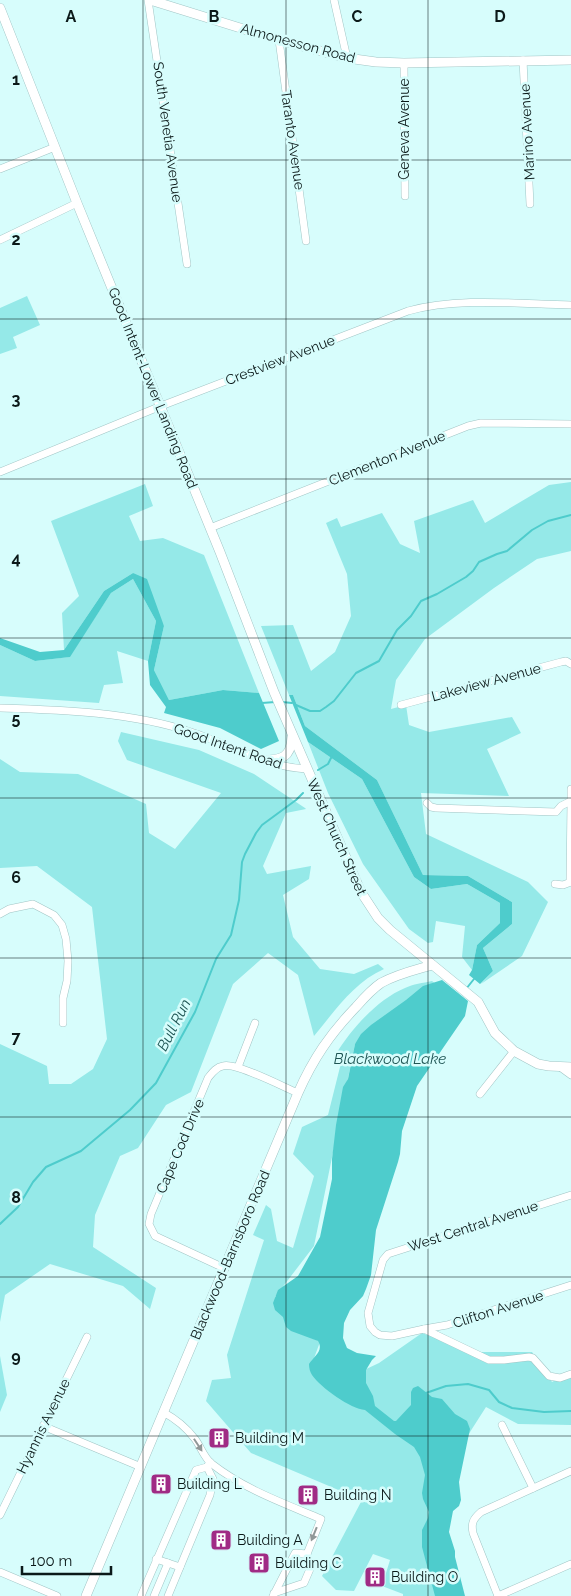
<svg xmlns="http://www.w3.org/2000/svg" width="571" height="1596" font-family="Raleway,sans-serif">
<rect width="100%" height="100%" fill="#d7fdfc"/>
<!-- green -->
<g fill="#95e9e8">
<polygon points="27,296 40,325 13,337 17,348 0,354 0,308"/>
<polygon points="571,482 571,551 537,559 494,588 425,639 396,680 391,709 406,705 409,725 429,732 512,717 521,733 487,749 509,796 421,793 426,834 528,882 548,902 522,956 481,984 493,971 483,948 512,924 512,902 468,876 423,875 377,780 305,726 293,695 289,695 261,626 293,625 311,671 335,652 351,616 347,574 326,523 337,518 341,527 382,513 400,544 420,553 414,521 473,500 485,523 549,485"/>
<polygon points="145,484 153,506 129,516 140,541 163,538 204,555 259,693 223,690 169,700 154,670 164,626 133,573 104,591 64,650 62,613 79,596 51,521"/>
<polygon points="133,579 156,621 148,661 117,651 123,683 104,685 99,703 0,696 0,645 35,661 69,657 111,593"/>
<path d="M121,732L199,750L254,774L305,808L306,809L286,813L263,866L267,874L311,866L309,879L283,895L293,937L320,969L354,974L378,964L384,969C354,982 334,1012 314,1036L298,975L268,953L233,984L191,1092L166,1105L138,1148L120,1156L95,1215L93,1247L156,1288L150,1309L123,1286L50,1264L5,1295L0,1322V1044L47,1066L49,1084H71L93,1069L107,1039L92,907L37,866L0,868V759L20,772L78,774L146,804L149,833L175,849L221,793L127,760L118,741Z"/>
<polygon points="308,742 362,779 414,877 431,889 467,884 500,903 500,923 477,945 472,970 462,957 465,926 436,921 433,942 428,943 409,929 363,864 328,793"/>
<path d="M432,981L436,984L355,1044L314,1246L275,1297L298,1330L320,1342L310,1369L326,1388L379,1363L422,1333L475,1352H532L552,1382L571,1372V1425L518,1424L486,1407L470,1432L429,1512L437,1596H403V1594L382,1586L390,1560L373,1554L354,1591L336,1590L322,1576L362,1500L251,1453L206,1401L212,1380L231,1378L227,1355L264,1240L253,1235L266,1205L271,1209L277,1241L293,1248L314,1176L293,1154L302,1127L328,1115L343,1055L336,1054C351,1029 378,999 405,988C413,984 423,983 432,981Z"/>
<polygon points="0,1356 7,1395 0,1412"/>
</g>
<!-- water -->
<g fill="#4ecccc">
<polygon points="133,573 147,579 164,626 154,670 169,700 223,690 259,693 279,741 261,749 220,728 164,713 166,707 150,685 148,661 156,621 133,579 111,593 70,657 35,661 0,645 0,638 40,652 64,650 104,591"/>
<polygon points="289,695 293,695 305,726 377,780 423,875 468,876 512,902 512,924 483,948 493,971 480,984 469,975 472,970 477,945 500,923 500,903 467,884 431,889 414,877 362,779 308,742"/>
<path d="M442,980L468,1001L465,1016L417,1086L402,1131L400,1154L398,1162L376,1230L371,1275L366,1289L363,1296L350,1310L344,1323L343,1338L347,1348L357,1353L376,1356L372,1360L366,1370V1383L373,1396L375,1406L394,1421H396L411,1405V1392L413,1388L418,1386L432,1397L442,1399L455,1414L467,1421L470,1429L459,1482L461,1500L459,1506L453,1511L449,1532L455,1551V1557L465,1596H435L422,1547V1530L428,1518L429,1512L423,1499L422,1493L425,1475L420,1457L414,1447L395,1434L365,1410C351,1409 321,1388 312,1375C310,1372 309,1368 309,1364C314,1356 324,1351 318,1341L291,1331L286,1327L283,1317L275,1310L273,1303L278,1290L298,1276L320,1237L332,1179V1159L336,1125L343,1087L348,1079L355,1044L361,1034L371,1025L406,1000L423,986Z"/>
</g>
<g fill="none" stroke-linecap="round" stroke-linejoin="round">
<!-- stream -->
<g stroke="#4ecccc" stroke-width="2">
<polyline points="282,702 292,703"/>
<polyline points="262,703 275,702"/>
<polyline points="296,705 310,711 320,711 326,707 334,701 356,673 379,661 397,630 411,616 421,601 437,594 466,577 473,571 479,562 497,554 507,551 532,530 548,521 571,515"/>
<polyline points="318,770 328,764 332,756"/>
<polyline points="466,989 474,979"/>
<polyline points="0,1224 18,1207 33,1182 46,1167 81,1151 130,1110 156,1083 195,1012 216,959 231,935 239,900 242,862 245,854 256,833 262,825 296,800 303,793"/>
<polyline points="426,1393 446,1386 468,1384 489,1390 499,1402 512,1408 544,1412 571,1411"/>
</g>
<!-- minor casing -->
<g stroke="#a1c5c5" stroke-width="8">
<g id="minor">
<polyline points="148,0 187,264"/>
<polyline points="334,0 347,58"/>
<polyline points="279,40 306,241"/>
<polyline points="523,60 530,204"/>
<polyline points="404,63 405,196"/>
<polyline points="0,169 55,147"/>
<polyline points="0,240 77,203"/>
<path d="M0,472L161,406L408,311C459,297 518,304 571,305"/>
<polyline points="210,528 468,426 481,423 571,424"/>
<polyline points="401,705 561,662 566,661 571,664"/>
<path d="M0,708C64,710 130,712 191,732C230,744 265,767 306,769"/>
<polyline points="427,803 431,807 436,808 556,812 561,806 571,801 571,789"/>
<polyline points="570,882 571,801"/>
<polyline points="555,884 563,885 571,882"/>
<polyline points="0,914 9,909 33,904 54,915 62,925 66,939 68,961 67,981 63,998 63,1023"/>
<polyline points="238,1067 255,1023"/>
<polyline points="560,1067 571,1075"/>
<polyline points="480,1094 514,1051"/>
<polyline points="571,1195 388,1254 383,1260 368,1313 370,1326 375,1332 380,1335 392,1336 424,1329 489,1360 504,1360 529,1357 533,1358 549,1376 560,1378 571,1374"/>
<path d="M224,1268L155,1236L149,1224L151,1214L208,1078C212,1073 216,1067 223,1066C236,1062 283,1087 298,1093"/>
<polyline points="424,1329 447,1325 571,1285"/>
<path d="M163,1412C176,1419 186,1427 195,1439C201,1447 204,1458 212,1464C244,1489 283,1503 321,1519L307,1554L295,1553L273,1596"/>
<polyline points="502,1425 533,1488"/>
<polyline points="43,1426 141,1467"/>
<polyline points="0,1515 87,1337"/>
<polyline points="156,1559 180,1567"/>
<polyline points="0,1572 57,1596"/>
<polyline points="274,1593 304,1583 310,1569 307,1554"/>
<polyline points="141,1596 196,1470 207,1467 210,1462"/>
<polyline points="154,1596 168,1563"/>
<polyline points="168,1596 210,1495 213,1479 207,1467"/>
<path d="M498,1596L473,1533C471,1523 473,1519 481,1512L571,1471"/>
<polyline points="498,1596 571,1564"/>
</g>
</g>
<!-- major casing -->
<g stroke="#a1c5c5" stroke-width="10">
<g id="major">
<polyline points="150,0 279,40 347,58 376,62 404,63 571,60"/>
<polyline points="0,8 77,203 220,552 274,692 361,892 378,918 390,930 478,1002 495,1033 514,1051 538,1064 549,1066 571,1067"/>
<path d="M263,760C281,760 291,758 292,737"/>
<path d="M86,1596L298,1093C313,1059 330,1034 356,1007C363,999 372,989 381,983C397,974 415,970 432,965"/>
</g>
</g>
<!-- minor -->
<use href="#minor" stroke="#fff" stroke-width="7"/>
<!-- major -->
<use href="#major" stroke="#fff" stroke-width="9"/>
</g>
<!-- one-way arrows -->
<defs><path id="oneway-solid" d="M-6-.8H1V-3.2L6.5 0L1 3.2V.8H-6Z" transform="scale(1.25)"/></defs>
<g fill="#919898">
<use href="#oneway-solid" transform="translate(198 1445) rotate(57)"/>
<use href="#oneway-solid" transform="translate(314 1534) rotate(112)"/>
</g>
<!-- grid -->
<path fill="none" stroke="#0b1919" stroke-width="1" stroke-opacity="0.55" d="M143,0V1596M286,0V1596M428,0V1596M0,160H571M0,319H571M0,479H571M0,638H571M0,798H571M0,958H571M0,1117H571M0,1277H571M0,1436H571"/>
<!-- icons -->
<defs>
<g id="building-square" transform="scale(1.125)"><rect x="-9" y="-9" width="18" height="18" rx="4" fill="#a02b85" stroke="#d7fdfc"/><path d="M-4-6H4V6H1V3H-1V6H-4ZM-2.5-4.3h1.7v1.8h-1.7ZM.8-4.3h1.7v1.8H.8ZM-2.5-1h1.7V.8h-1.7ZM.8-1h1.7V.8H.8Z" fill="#fff"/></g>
</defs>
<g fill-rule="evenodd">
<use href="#building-square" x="219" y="1438"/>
<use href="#building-square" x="161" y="1484"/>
<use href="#building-square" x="308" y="1495"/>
<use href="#building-square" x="221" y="1540"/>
<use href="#building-square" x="259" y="1563"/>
<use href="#building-square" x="375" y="1577"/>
</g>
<g text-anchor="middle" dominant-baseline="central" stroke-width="5" stroke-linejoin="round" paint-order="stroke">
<!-- street labels -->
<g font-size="14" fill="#0b1919" stroke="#d7fdfc">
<text transform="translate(298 43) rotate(15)">Almonesson Road</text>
<text transform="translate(404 129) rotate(-90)">Geneva Avenue</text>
<text transform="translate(168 132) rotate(82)">South Venetia Avenue</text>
<text transform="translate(527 132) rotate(-93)">Marino Avenue</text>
<text transform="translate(293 140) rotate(82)">Taranto Avenue</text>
<text transform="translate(280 360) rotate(-21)">Crestview Avenue</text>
<text transform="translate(153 388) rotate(68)">Good Intent-Lower Landing Road</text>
<text transform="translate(387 458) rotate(-22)">Clementon Avenue</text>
<text transform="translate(486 682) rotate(-15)">Lakeview Avenue</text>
<text transform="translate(228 746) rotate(19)">Good Intent Road</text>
<text transform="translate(337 837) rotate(66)">West Church Street</text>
<text transform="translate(180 1146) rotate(-67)">Cape Cod Drive</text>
<text transform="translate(473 1226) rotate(-18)">West Central Avenue</text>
<text transform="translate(230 1255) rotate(-67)">Blackwood-Barnsboro Road</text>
<text transform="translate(498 1309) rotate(-18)">Clifton Avenue</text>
<text transform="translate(43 1426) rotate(-64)">Hyannis Avenue</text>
</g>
<!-- poi labels -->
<g font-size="14" fill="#0b1919" stroke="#d7fdfc" text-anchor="start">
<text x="235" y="1438">Building M</text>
<text x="177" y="1484">Building L</text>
<text x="324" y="1495">Building N</text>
<text x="237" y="1540">Building A</text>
<text x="275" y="1563">Building C</text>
<text x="391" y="1577">Building O</text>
</g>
<!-- water labels -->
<g font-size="15" font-style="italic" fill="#1f5554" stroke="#d7fdfc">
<text transform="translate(174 1025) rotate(-63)">Bull Run</text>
<text x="390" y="1059">Blackwood Lake</text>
</g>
</g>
<g font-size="16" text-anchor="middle" font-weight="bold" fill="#0b1919" stroke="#d7fdfc" stroke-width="5" stroke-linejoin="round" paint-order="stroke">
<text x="71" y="22">A</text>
<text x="214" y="22">B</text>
<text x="357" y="22">C</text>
<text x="500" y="22">D</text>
<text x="16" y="85">1</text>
<text x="16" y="245">2</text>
<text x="16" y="405">3</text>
<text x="16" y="564">4</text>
<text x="16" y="724">5</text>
<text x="16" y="883">6</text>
<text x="16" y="1043">7</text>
<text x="16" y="1203">8</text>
<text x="16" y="1362">9</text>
</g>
<!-- scale -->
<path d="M22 1566v8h89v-8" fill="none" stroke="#0b1919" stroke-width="2.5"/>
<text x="30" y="1566" font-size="15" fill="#0b1919" stroke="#d7fdfc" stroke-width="4" paint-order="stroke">100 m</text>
</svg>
